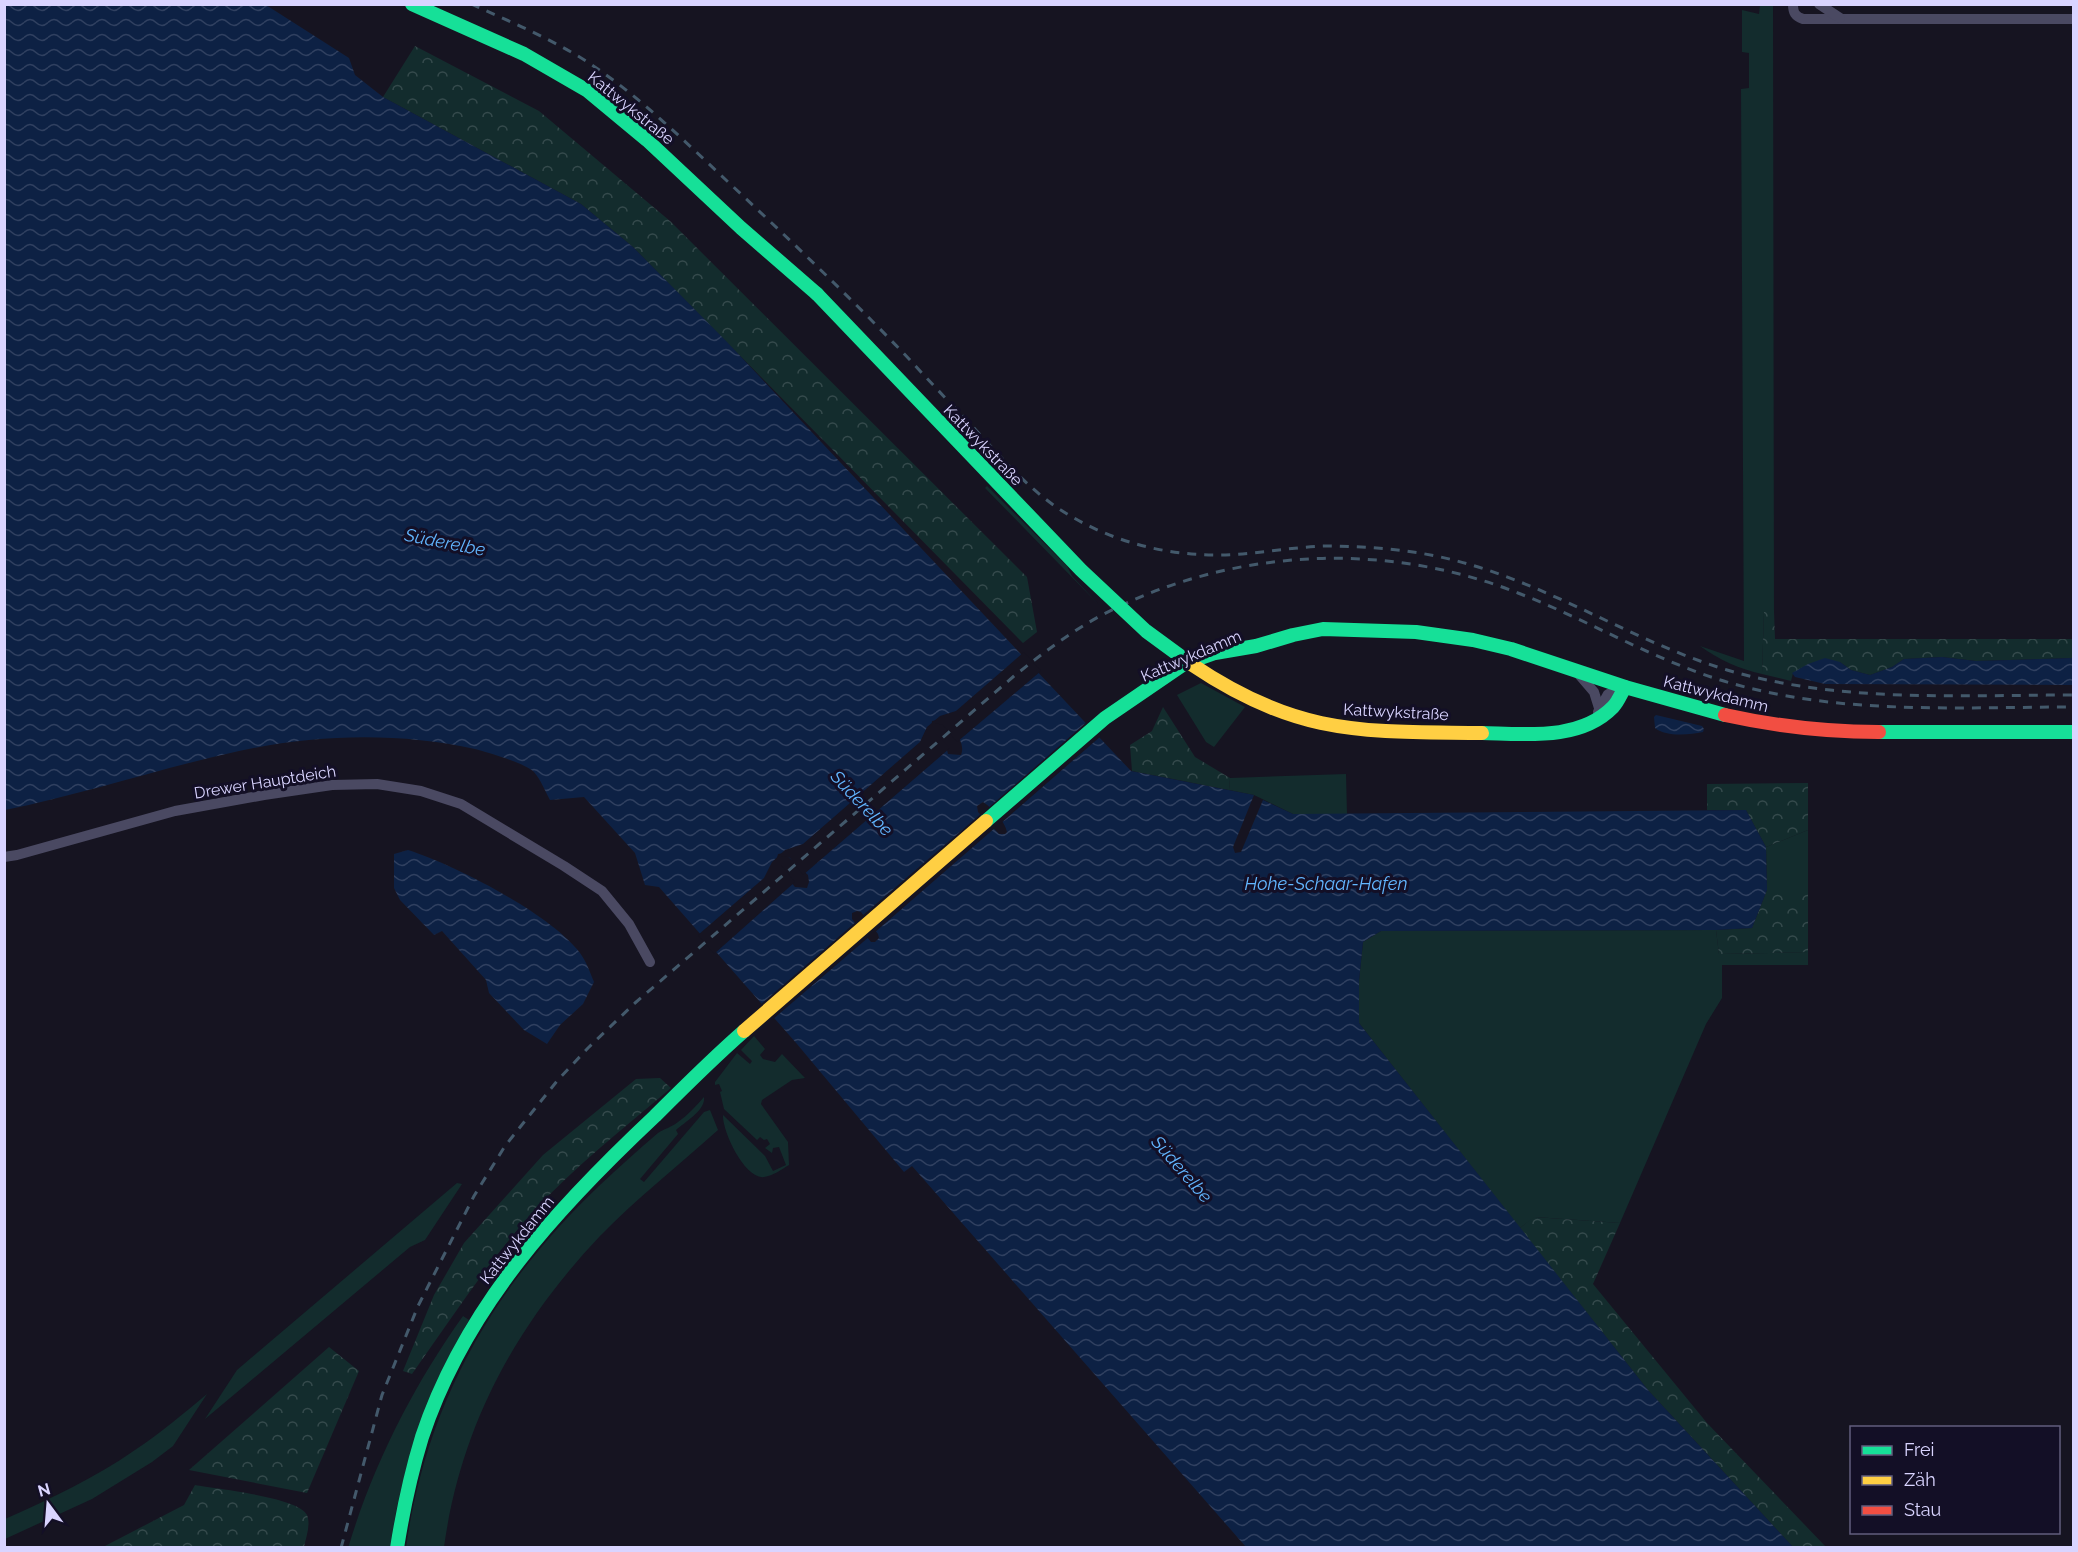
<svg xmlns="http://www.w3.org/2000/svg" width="2078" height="1552" font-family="Raleway,sans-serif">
<defs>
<pattern id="forest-crowns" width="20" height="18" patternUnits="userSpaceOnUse" patternTransform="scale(1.5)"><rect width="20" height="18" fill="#132c2d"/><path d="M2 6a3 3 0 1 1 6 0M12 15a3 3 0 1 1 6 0" fill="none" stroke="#354a4c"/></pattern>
<pattern id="water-waves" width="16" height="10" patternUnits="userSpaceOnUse" patternTransform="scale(1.5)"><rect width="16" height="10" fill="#0d2144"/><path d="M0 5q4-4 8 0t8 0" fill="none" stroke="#304060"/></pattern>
</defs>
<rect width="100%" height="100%" fill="#161421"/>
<!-- green -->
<g fill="#132c2d">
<path d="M1760,5H1773L1774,612H1764L1762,674C1740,669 1719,660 1700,646L1744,661L1741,89L1749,88V53L1742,52V10L1759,14Z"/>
<polygon points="987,486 1067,566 1072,576 1099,605 985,488"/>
<polygon points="1201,683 1245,707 1214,747 1206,742 1177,695"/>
<polygon points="1346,774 1347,814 1293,814 1254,795 1229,790 1230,778"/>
<polygon points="1808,830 1808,890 1767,890 1766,847"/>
<polygon points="1716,930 1719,954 1808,952 1808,965 1722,965 1722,998 1706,1024 1620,1223 1535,1217 1520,1228 1359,1023 1359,981 1363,942 1381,931"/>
<path d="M754,1036L765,1049L760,1055L763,1059L775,1062L782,1054L805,1078L792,1080L762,1100L761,1104L788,1142L789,1165C782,1169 773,1176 764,1177C745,1180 722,1131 723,1115L765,1156L773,1171L786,1165L779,1147L773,1148L772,1153L765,1148L770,1144L767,1139L764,1140L760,1137L757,1140L724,1109L720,1092L722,1091L719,1084L715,1085V1082L737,1053L750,1064L752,1061L741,1050Z"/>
<path d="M704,1097C706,1110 685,1122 676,1130L678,1134L640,1179L644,1182L704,1112L710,1110L718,1130C679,1165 637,1198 600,1236C516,1325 461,1425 444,1547H406C427,1401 494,1286 600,1185C619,1167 638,1150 658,1133C664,1129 672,1127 678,1122C688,1115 696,1106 704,1097Z"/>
<polygon points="457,1183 462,1184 425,1240 410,1247 205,1419 237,1370"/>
<path d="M463,1316L469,1320C428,1391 402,1466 390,1547L348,1548C373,1465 413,1386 463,1316Z"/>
<path d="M207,1394L173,1446L152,1462L92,1499L5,1539V1519C50,1499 95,1478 135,1450C161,1433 184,1413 207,1394Z"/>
</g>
<!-- forest -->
<g fill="url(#forest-crowns)">
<polygon points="415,46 539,111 670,221 1027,577 1037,632 1023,643 633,247 581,204 383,97"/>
<polygon points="1764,612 1774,612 1775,639 2073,639 2073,658 1976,661 1942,657 1904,659 1892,667 1870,675 1851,670 1840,662 1793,673 1791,681 1762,674"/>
<polygon points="1163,707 1195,757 1230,778 1229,790 1132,771 1130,745 1152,731"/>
<polygon points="1808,783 1808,830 1766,847 1746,810 1707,810 1707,784"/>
<polygon points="1767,890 1808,890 1808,952 1719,954 1716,930 1752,928"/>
<path d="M660,1078L671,1088C624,1128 574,1167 532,1213C487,1263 451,1319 412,1374L403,1371L434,1295L464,1243L543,1155L636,1079Z"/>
<polygon points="1534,1217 1620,1223 1593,1284 1707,1423 1826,1547 1793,1547 1648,1390 1520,1228"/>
<polygon points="329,1347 359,1371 307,1493 189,1470"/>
<path d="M195,1485C216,1489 299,1497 307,1515C311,1525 306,1537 304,1547H103L184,1505Z"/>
</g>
<!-- water -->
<g fill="url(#water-waves)" fill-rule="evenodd">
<path d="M5,5H266L349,58L355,75L383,97L581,204L633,247L727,342L1131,771L1254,795L1233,847L1235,853L1241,852L1263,800L1293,814L1746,810L1766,847L1767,890L1752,928L1716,930L1381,931L1363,942L1359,981V1023L1648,1390L1793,1547H1246L912,1166L904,1172L797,1044L659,887L645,885L635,853L584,797L550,800C545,791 541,780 534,772C527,764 487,752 475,749C399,732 316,734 239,751C161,768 84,794 5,810ZM937,720C950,725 967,741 961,755L948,754L947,750L931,735L932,721ZM983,802C992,808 1005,821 1007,832L1005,834H999L978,812L977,806ZM784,853L808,875L809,882L807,888L795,887C788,878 773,867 778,854ZM857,911L861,912L878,934L879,938L875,942H871L852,919V913Z"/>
<polygon points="1942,657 1976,661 2073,658 2073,685 1825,684 1795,677 1792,673 1808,664 1825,658 1840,662 1851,670 1870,675 1892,667 1904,659"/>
<path d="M1656,715L1702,726L1704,729L1703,732C1689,735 1666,737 1655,728L1654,717Z"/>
<path d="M408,850C453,864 551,914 580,953C586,961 590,972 594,982L583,1004L560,1025L547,1044L524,1030L489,993L486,980L442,931L434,935L400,900L394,888V854Z"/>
</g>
<!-- pier -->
<g fill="#161421">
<polygon points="1024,652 1041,671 957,742 943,725 935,723 935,733 950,748 803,875 790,858 786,856 781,857 781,865 795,882 714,954 698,935 764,878 772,862 785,850 803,844 920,742 927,727 940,716 956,711"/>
<polygon points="1088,721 1101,736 1000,824 987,809"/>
<polygon points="983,812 996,827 874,933 861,917"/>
<polygon points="857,921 870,936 772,1020 759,1006"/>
</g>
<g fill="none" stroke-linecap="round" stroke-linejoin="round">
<!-- street -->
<g stroke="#4a4962" stroke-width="10">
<path d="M1793,4C1793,13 1795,16 1803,19H2074"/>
<polyline points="1819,4 1840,18"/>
<polyline points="1576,671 1594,692 1599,708"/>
<polyline points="1598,712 1608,694 1625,687"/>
<polyline points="4,857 17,855 175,811 264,795 332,785 377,784 421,791 461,804 564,866 602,891 629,924 650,962"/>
</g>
<!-- fast -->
<g stroke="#16e098" stroke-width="14">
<polyline points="412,4 524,54 588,91 647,140 741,228 817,294"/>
<polyline points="1879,732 2074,732"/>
<path d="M1482,733C1525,734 1580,741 1613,707C1618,702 1621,694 1625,687"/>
<polyline points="986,821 1105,718 1184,664 1215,653 1256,646 1293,635 1323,629 1416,632 1473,640 1511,649 1625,687 1725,715"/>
<path d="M397,1548C403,1510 411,1473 422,1437C465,1307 557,1208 655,1116C684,1087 713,1058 744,1031"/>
</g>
<!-- slow -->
<polyline stroke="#ffcf43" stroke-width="14" points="744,1031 986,821"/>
<!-- jam -->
<path stroke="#f24e42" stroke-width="14" d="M1725,715C1775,726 1828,732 1879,732"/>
<!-- rail -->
<g stroke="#43596b" stroke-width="3" stroke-dasharray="9 8" stroke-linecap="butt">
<path d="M471,4C507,20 544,36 578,56C633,90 679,136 726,180C789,239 851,298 910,360C931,383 952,405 973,427C998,454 1022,482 1052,504C1100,538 1158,555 1216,555C1253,555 1290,547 1326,546C1363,546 1400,549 1436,556C1542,578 1625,639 1727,670C1840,703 1957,695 2074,695"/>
<path d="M341,1548L382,1395L418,1306L474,1196L505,1146L557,1081L588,1048L635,1003L1014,676C1042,654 1070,632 1102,615C1230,548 1384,540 1518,593C1591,621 1658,663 1734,684C1845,715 1960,707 2074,707"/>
</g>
<!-- fast-bridge -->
<polyline stroke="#16e098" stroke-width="14" points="817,294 1081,570 1146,631 1191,664"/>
<!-- slow-bridge -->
<path stroke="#ffcf43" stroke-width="14" d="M1191,664C1231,691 1274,713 1321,723C1373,734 1428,732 1482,733"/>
</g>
<g text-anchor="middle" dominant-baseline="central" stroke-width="6" stroke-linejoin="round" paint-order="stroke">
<!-- street labels -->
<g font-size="16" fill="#d9d4ff" stroke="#130f26">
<text transform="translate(631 108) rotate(39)">Kattwykstraße</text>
<text transform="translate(983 445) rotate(46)">Kattwykstraße</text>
<text transform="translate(1191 656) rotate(-23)">Kattwykdamm</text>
<text transform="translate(1716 694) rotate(14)">Kattwykdamm</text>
<text transform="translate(1396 712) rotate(3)">Kattwykstraße</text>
<text transform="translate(265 782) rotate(-9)">Drewer Hauptdeich</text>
<text transform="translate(517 1240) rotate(-51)">Kattwykdamm</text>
</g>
<!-- water labels -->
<g font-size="18" font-style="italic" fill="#62b6ff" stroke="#130f26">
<text transform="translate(445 542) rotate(11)">Süderelbe</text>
<text transform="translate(862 803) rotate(47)">Süderelbe</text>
<text x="1326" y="883">Hohe-Schaar-Hafen</text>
<text transform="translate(1182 1169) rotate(49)">Süderelbe</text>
</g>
</g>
<!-- border -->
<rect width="2078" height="1552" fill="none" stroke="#d9d4ff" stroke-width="12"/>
<!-- legend -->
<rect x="1850" y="1426" width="210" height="108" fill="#130f26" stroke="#625e7d" stroke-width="1.5"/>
<rect x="1862" y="1446" width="30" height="9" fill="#16e098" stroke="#625e7d" stroke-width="1.5"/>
<text x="1904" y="1456" font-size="18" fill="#d9d4ff">Frei</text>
<rect x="1862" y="1476" width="30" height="9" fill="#ffcf43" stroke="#625e7d" stroke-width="1.5"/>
<text x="1904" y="1486" font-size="18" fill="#d9d4ff">Zäh</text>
<rect x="1862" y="1506" width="30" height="9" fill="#f24e42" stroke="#625e7d" stroke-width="1.5"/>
<text x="1904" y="1516" font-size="18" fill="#d9d4ff">Stau</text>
<!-- north arrow -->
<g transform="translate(48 1504) rotate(344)" stroke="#130f26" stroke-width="4.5" paint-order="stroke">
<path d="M0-4.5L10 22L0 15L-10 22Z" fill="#d9d4ff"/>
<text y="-9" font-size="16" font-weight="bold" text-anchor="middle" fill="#d9d4ff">N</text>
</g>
</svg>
